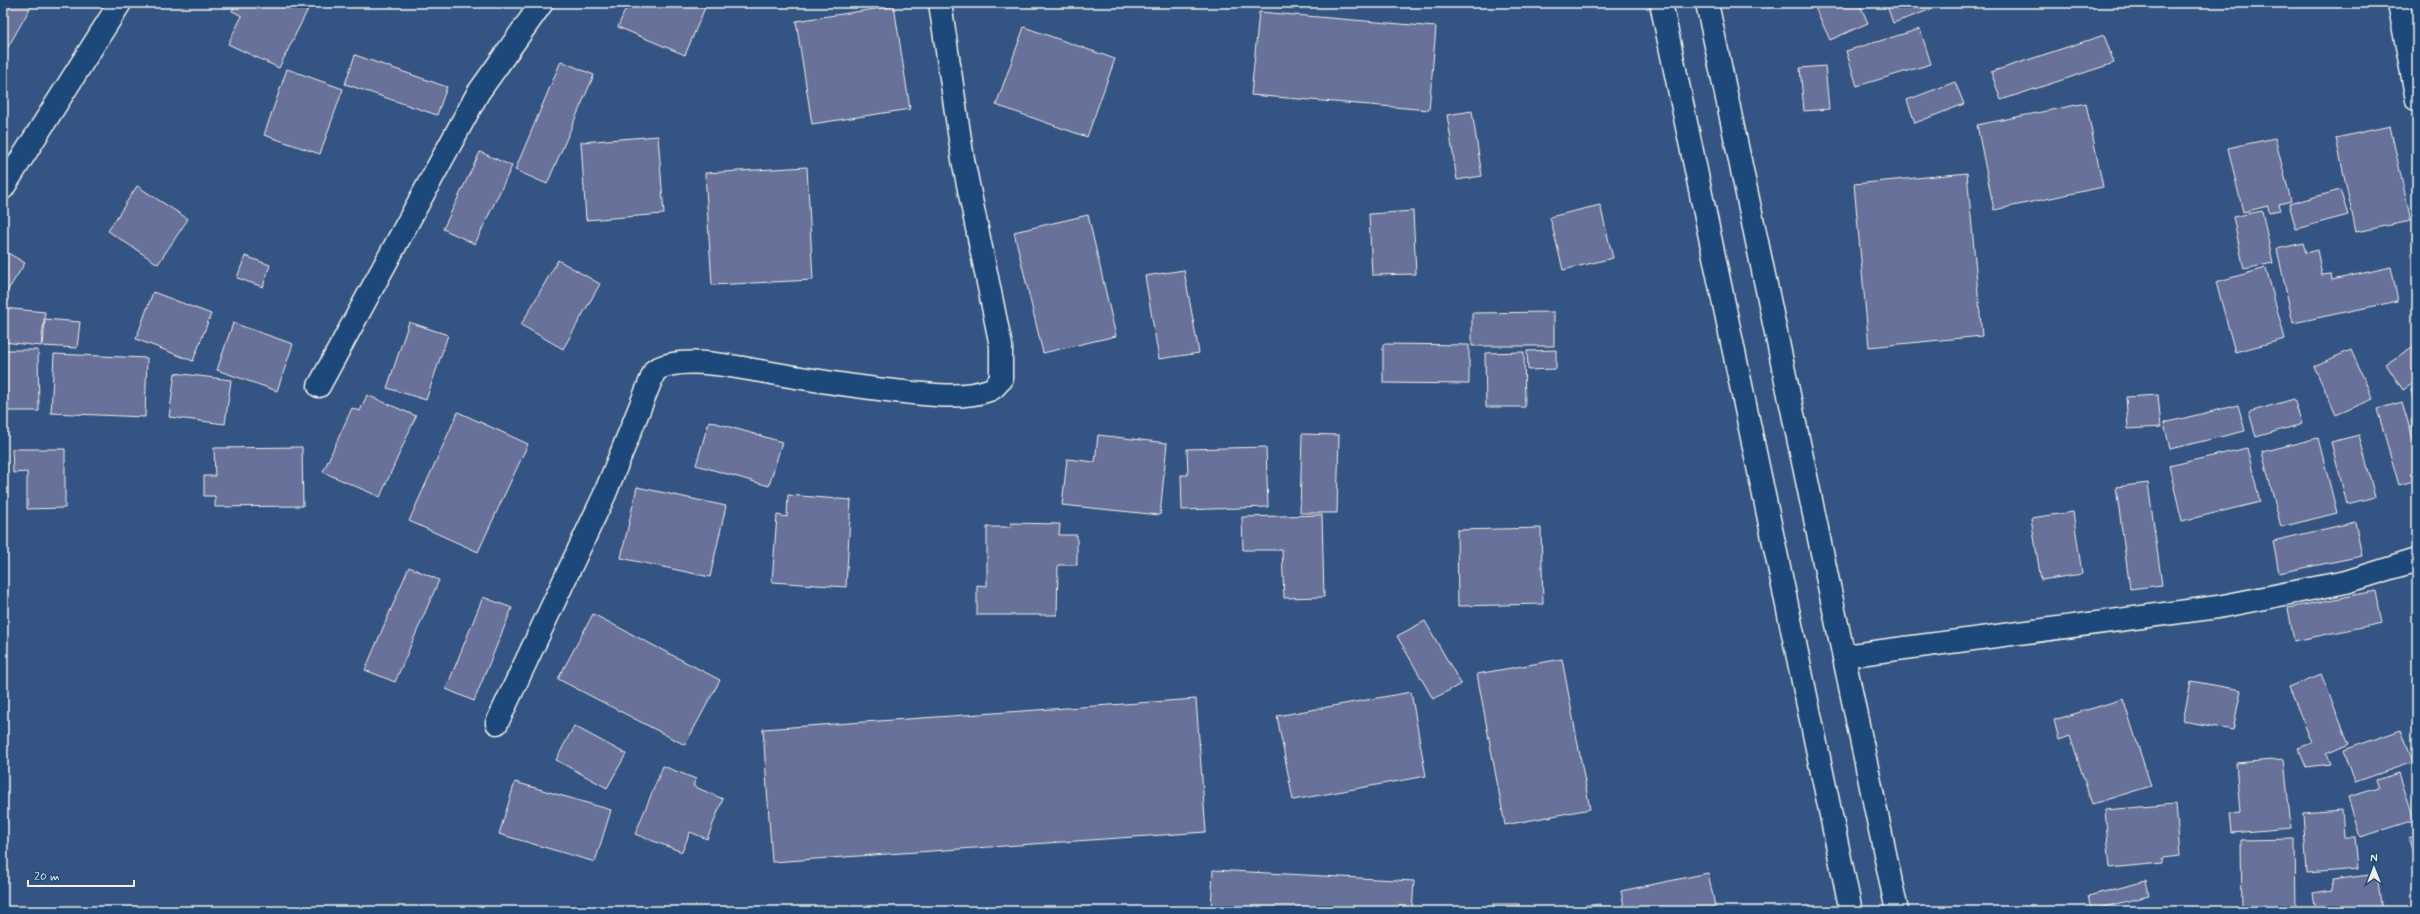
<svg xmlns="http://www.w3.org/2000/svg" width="2420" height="914" font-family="Mynerve,sans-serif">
<rect width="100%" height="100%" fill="#345583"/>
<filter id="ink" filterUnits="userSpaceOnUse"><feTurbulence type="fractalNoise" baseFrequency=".025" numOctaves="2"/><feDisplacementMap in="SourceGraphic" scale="8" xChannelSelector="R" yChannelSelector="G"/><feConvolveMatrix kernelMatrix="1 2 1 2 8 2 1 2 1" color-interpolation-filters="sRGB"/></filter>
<g filter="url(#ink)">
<!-- building -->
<g fill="#67719a" stroke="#f4f1e8">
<polygon points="3,3 33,3 3,56"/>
<polygon points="236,3 305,3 310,5 279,68 228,44 242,16 232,11"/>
<polygon points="628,3 707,3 685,55 618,27"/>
<polygon points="1813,3 1859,3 1868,23 1830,40"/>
<polygon points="1886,3 1949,3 1893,23"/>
<polygon points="894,6 910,109 812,124 796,21"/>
<polygon points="1259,12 1436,27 1429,110 1251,95"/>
<polygon points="1024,27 1115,59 1087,137 996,105"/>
<polygon points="1920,29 1931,64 1857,86 1846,51"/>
<polygon points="2104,35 2114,63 2001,100 1991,72"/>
<polygon points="355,55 447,87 437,115 345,84"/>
<polygon points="561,61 594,75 547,184 515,170"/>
<polygon points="1825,66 1829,109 1804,111 1800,68"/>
<polygon points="287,69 343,89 320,154 264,135"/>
<polygon points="1955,82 1964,104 1915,123 1907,100"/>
<polygon points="2086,103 2103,187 1994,210 1977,125"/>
<polygon points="1472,111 1482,176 1457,180 1447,115"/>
<polygon points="2390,126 2411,221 2356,232 2336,138"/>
<polygon points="658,136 664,214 586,220 581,142"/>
<polygon points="2275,138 2291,201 2279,204 2281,210 2269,212 2268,206 2243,212 2228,148"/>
<polygon points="480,152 512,166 475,244 443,229"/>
<polygon points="807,167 813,280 712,285 705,173"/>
<polygon points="1967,173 1982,336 1869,347 1854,184"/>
<polygon points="137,186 188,219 158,264 108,231"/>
<polygon points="2340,190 2348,215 2296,229 2289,204"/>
<polygon points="1600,205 1613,258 1563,270 1550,217"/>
<polygon points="1413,211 1416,274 1372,275 1369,214"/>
<polygon points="2262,211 2273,263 2244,269 2233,217"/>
<polygon points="1088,215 1116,336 1043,353 1014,232"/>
<polygon points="2303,243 2306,253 2317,250 2322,275 2331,274 2332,280 2391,267 2398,301 2293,323 2277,249"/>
<polygon points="3,250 25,263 3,298"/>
<polygon points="245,256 270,265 263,287 237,278"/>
<polygon points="558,260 600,284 563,349 521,325"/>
<polygon points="2266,268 2285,339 2235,352 2216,282"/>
<polygon points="1184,270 1199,353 1159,359 1145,276"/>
<polygon points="153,292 211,314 193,361 136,339"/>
<polygon points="3,308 45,312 41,346 3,342"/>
<polygon points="1554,312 1554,346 1472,346 1472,313"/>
<polygon points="45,319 80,322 77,348 43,346"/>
<polygon points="409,322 448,335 426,400 387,388"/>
<polygon points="233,323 293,344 277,391 217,370"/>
<polygon points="1383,344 1469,345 1469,384 1383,383"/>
<polygon points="2417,344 2417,381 2403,390 2386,364"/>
<polygon points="3,350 38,350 39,411 3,411"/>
<polygon points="1556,350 1556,369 1528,370 1527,351"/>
<polygon points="2351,350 2373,399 2336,415 2314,366"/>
<polygon points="1524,352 1525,407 1486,407 1485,353"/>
<polygon points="54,354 147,358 145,417 51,413"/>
<polygon points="175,373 231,380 225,424 169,417"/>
<polygon points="2417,388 2417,448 2411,420 2417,418 2411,389"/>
<polygon points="367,395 416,416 380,497 323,472 352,408 360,411"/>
<polygon points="2158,395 2161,427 2128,429 2126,397"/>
<polygon points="2294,399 2302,424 2256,437 2249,412"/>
<polygon points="2402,402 2417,452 2417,480 2399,485 2377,409"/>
<polygon points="2238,405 2245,431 2170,449 2164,423"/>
<polygon points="458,412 528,444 478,552 409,521"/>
<polygon points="709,421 782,442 769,486 696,465"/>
<polygon points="1302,434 1339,435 1337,513 1300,513"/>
<polygon points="1098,435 1167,443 1160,515 1062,505 1067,459 1095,462"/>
<polygon points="2359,435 2375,497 2347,504 2331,442"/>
<polygon points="2318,438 2337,513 2281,527 2262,452"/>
<polygon points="302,447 303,506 215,507 215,496 204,496 204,476 215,476 214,448"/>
<polygon points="1266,447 1268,507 1182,510 1181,475 1188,475 1187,449"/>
<polygon points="2247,448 2260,502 2182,521 2169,466"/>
<polygon points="12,449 65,449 65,508 27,509 27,472 13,473"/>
<polygon points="2148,483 2162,585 2130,589 2116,487"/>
<polygon points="637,487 726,506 710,577 621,558"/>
<polygon points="788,495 851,500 846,587 772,582 777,515 787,517"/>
<polygon points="2073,512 2082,574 2041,580 2031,518"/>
<polygon points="1322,515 1324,597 1284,598 1282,550 1243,550 1242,517"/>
<polygon points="2355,522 2362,556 2279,573 2273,541"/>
<polygon points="1011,523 1060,524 1059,535 1077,535 1077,565 1058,565 1057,615 977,615 977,585 987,586 987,527 1011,527"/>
<polygon points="1541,528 1543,604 1458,606 1457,530"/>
<polygon points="409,567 439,580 395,682 365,670"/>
<polygon points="2376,591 2382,623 2294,641 2288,608"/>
<polygon points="483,597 512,608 474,701 446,689"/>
<polygon points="593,614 720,680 685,745 558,679"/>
<polygon points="1425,621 1461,684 1433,699 1397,636"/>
<polygon points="1562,659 1590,809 1505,825 1477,674"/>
<polygon points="2321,674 2349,744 2326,754 2330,764 2306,767 2298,748 2312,743 2289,687"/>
<polygon points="2191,681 2241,690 2233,730 2183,721"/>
<polygon points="1411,692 1426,776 1293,800 1277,716"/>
<polygon points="1196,699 1206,832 772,862 763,729"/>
<polygon points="2123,699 2151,786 2092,804 2070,736 2059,740 2054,720"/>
<polygon points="574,726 626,754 607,788 556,760"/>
<polygon points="2401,730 2413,762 2355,782 2344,750"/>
<polygon points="2284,759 2291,828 2231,833 2229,814 2240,813 2236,763"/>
<polygon points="663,766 696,779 693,786 723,799 707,839 690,832 682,852 635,834"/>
<polygon points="2399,773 2414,820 2360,837 2348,797 2379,788 2376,780"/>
<polygon points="515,782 611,810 595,862 499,834"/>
<polygon points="2176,804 2180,856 2162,858 2162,863 2110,868 2105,810"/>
<polygon points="2342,810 2344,837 2355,837 2358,869 2307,873 2303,813"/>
<polygon points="2417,835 2417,862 2416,863 2408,838"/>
<polygon points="2295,839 2296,911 2242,911 2241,840"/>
<polygon points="1213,870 1414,881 1412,911 1211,911"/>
<polygon points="1708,873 1716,911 1625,911 1621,891"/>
<polygon points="2377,874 2382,911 2316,911 2313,893 2332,890 2331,880"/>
<polygon points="2146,881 2149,896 2091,910 2088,896"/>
<rect x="1493" y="904" width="26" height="7"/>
<polygon points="1600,904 1601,911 1546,910"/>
</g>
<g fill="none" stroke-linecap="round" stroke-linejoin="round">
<!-- street casing -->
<g stroke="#f4f1e8" stroke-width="25">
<g id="street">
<polyline points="2399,3 2417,100"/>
<polyline points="3,188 120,3"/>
<polyline points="319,386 478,93 542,3"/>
<polyline points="1844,656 2218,607 2346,582 2417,560"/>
<path d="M497,723L604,496L655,370C681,355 731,366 760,371C805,379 850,386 895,391C923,394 963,400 989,390C994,389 997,383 1001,380V346L963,160L940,3"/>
</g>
</g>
<!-- secondary casing -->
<g stroke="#f4f1e8" stroke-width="25">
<g id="secondary">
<polyline points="1661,3 1851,911"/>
<polyline points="1707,3 1897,911"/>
</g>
</g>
<!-- street -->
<use href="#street" stroke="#1f4a7a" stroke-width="22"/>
<!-- secondary -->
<use href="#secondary" stroke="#1f4a7a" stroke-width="22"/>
</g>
</g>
<!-- margin -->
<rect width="2420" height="914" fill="none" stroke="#1f4a7a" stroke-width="16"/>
<rect x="8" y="8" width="2404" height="898" fill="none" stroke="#f4f1e8" stroke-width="1.5" filter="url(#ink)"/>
<!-- north arrow -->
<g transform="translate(2374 868)" stroke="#1f4a7a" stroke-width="3" paint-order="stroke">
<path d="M0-3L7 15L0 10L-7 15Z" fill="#f4f1e8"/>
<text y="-6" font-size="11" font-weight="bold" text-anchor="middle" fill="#f4f1e8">N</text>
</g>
<!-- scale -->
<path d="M28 880v6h106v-6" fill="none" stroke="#f4f1e8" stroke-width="2"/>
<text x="34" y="880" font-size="12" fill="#f4f1e8" stroke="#1f4a7a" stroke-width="3" paint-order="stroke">20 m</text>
</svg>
